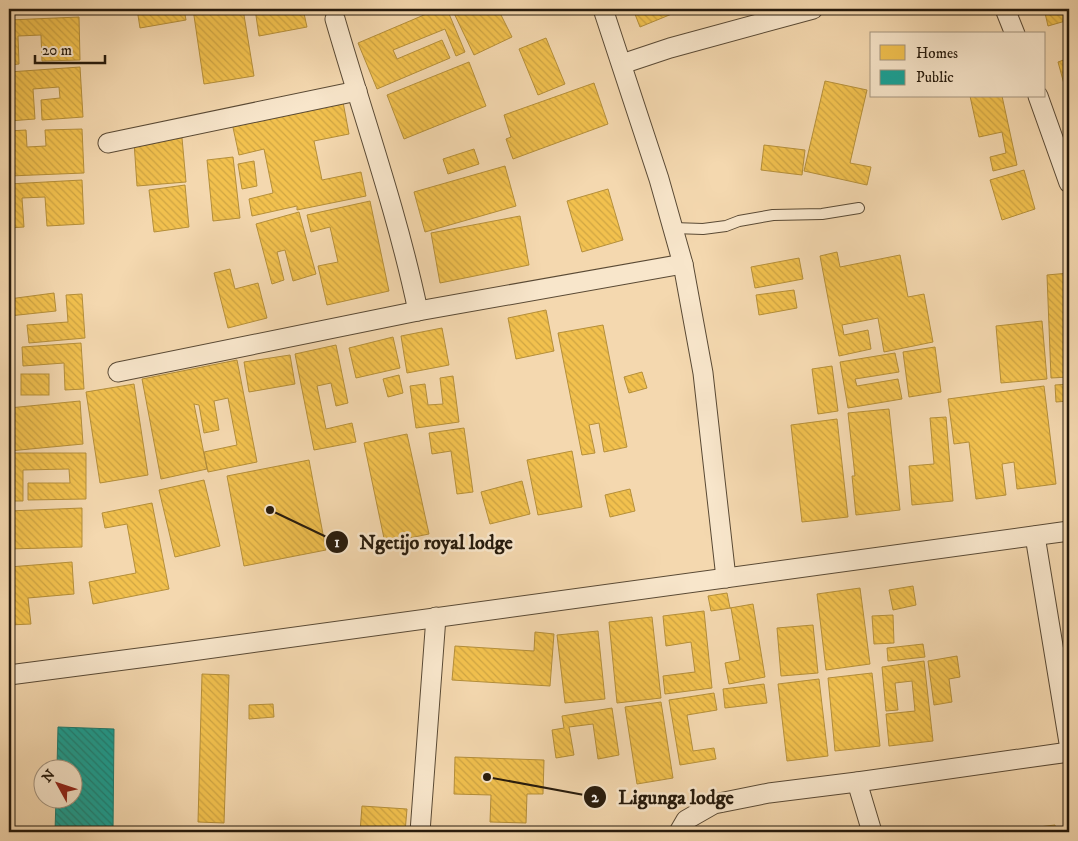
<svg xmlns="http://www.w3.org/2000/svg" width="1078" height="841" font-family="'IM FELL DW Pica',serif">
<defs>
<pattern id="homes-back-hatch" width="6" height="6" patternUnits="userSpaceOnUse" patternTransform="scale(1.25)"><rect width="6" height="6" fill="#f2c14e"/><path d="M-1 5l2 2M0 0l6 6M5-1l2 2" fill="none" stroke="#cfa543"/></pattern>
<pattern id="public-back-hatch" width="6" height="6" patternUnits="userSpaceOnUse" patternTransform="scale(1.25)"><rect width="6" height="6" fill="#17a398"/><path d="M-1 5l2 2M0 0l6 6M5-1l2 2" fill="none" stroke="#15847a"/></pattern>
</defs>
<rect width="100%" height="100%" fill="#f4d8af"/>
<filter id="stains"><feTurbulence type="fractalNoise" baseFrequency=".004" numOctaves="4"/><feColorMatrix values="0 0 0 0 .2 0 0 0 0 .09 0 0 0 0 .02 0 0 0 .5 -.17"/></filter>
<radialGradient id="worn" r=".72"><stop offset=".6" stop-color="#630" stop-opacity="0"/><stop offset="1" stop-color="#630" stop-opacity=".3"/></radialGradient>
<!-- homes -->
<g fill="url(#homes-back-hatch)" stroke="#b58f3a">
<polygon points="9,9 54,9 9,13"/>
<polygon points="137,9 184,9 186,20 140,28"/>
<polygon points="193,9 243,9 254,76 204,84"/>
<polygon points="255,9 303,9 307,27 259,36"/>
<polygon points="438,9 447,9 465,52 456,56 445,29 393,50 397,59 442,40 450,58 377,89 358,43"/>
<polygon points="452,9 498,9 512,37 474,55"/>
<polygon points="633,9 684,9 640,27"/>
<polygon points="1062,9 1069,9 1069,20 1048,26 1045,13"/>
<polygon points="79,17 80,60 42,61 41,35 18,36 19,64 9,65 9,20"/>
<polygon points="546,38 565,84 538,95 519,49"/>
<polygon points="1069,58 1069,102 1058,62"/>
<polygon points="469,62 486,106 404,139 387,95"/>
<polygon points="80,67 83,117 42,120 41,100 60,98 59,87 33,89 35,119 9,121 9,72"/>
<polygon points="825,81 867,90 850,163 871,167 867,185 804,171"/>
<polygon points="594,83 608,124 513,159 506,139 511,137 504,115"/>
<polygon points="970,96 1002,96 1017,165 993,171 990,157 1006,153 1002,132 979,137"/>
<polygon points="343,102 349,134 314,141 322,180 361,172 366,196 297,210 297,206 252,216 249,199 273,193 264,149 239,155 232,123"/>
<polygon points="82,129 84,173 9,176 9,131 26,130 27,147 46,146 45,130"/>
<polygon points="182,138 186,182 137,186 134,142"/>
<polygon points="764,145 805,150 802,175 761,170"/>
<polygon points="474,149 479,164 448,174 443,159"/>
<polygon points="233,157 240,218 213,221 207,160"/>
<polygon points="254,161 257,186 242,189 238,164"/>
<polygon points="505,166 516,206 425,232 414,192"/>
<polygon points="1024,170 1035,209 1002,220 990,180"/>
<polygon points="82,180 84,224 47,226 45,197 22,198 24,227 9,228 9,184"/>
<polygon points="185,185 189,227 154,232 149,190"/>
<polygon points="608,189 623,240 582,252 567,201"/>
<polygon points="370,201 389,291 327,305 318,266 338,262 330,227 311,232 307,215"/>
<polygon points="299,212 316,274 293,281 285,250 277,252 284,280 272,284 256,224"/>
<polygon points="520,216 529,265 440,283 431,233"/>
<polygon points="837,252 840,267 900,255 908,297 924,294 933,342 884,352 878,318 842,325 844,335 868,330 871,349 839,356 820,256"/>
<polygon points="799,258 803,279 755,288 751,267"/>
<polygon points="230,269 235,289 258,283 267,318 228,328 214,273"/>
<polygon points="1069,273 1069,377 1051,378 1047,275"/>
<polygon points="794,290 797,308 759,315 756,295"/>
<polygon points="54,293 56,311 9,316 9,299"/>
<polygon points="82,294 85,338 29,343 27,325 68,322 66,295"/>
<polygon points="546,310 554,351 516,359 508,318"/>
<polygon points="1042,321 1047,379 1001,383 996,326"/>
<polygon points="603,325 627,447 604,452 599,423 589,425 595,453 582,455 558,333"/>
<polygon points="442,328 449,365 407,373 401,336"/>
<polygon points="393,337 400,368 356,378 349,348"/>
<polygon points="81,343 84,389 65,390 64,363 23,366 22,347"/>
<polygon points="336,345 348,403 336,406 331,383 317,386 326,429 352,423 356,442 314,450 295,354"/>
<polygon points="935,347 941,392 909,397 903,352"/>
<polygon points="895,353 899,372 855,379 857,386 898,379 902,399 848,408 840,362"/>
<polygon points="290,355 295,384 249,392 244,362"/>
<polygon points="237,360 257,462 208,472 204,452 237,445 228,398 214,401 219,430 204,433 199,405 194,404 207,469 161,479 142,379"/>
<polygon points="832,366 838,411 818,414 812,369"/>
<polygon points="642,372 647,388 629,393 624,377"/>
<rect x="21" y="374" width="28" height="21"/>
<polygon points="399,375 403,393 388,397 383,379"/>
<polygon points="453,376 459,422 416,428 410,386 425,384 428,405 443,404 440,378"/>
<polygon points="134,384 148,475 100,483 86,392"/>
<polygon points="1069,384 1069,401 1056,402 1055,385"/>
<polygon points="1044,386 1056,484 1017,489 1014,462 1002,464 1006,495 976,499 969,442 954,444 948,399"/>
<polygon points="80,401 83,444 9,451 9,408"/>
<polygon points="889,409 900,510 856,515 852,476 855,476 848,413"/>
<polygon points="946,417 953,501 912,505 909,466 934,464 930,418"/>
<polygon points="837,419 848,517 802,522 791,425"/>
<polygon points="464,428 473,492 457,494 451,451 432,454 429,433"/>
<polygon points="407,434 429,534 385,543 364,443"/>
<polygon points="572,451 582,507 538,515 527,460"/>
<polygon points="1065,451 1069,451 1069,484"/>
<polygon points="9,453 86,453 86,499 28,500 28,483 70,483 69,469 23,470 23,501 9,501"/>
<polygon points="309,460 326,550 244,566 227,476"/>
<polygon points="204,480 220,546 175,557 159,490"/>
<polygon points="522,481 530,514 490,524 481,492"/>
<polygon points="630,489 635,511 610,517 605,495"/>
<polygon points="152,503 169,589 93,604 89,582 136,573 127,524 105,528 102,513"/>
<polygon points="82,508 82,547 9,549 9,511"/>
<polygon points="72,562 74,594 28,598 31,624 9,625 9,567"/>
<polygon points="913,586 916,605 893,610 889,590"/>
<polygon points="860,588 870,664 826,670 817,594"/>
<polygon points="727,593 730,608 753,604 765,677 729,684 725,663 740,660 731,608 711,611 708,596"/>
<polygon points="704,611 712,688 665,694 663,676 695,672 691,642 666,646 663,616"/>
<polygon points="893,615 894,643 874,644 872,616"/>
<polygon points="652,617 661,698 617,703 609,622"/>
<polygon points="813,625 818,673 781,676 777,628"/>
<polygon points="598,631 605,699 565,703 557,635"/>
<polygon points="535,632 554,634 550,686 452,680 455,646 534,651"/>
<polygon points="923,644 925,657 888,661 887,648"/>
<polygon points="957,656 960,677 949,679 952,702 934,705 928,661"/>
<polygon points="924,661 933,741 889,746 886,714 915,711 912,681 895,683 898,710 886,711 882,667"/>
<polygon points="872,673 880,746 835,751 828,678"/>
<polygon points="202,674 229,675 224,823 198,822"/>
<polygon points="819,679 828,756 787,761 778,684"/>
<polygon points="764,684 767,703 725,708 723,689"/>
<polygon points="714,693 717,710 687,715 693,751 714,748 716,759 680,765 669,700"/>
<polygon points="661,702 673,778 637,784 625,707"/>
<polygon points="273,704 274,717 249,719 249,705"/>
<polygon points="612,708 619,755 598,759 593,724 569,727 574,755 556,758 552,730 564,728 562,716"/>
<polygon points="455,757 544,760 543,794 527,794 526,823 490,822 491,795 454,794"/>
<polygon points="362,806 407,809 405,832 360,832"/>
<polygon points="1055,825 1056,832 997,832"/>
<polygon points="441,827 539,832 441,832"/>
</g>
<!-- public -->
<polygon fill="url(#public-back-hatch)" stroke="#1c7a6e" points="58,727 114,729 113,832 55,832 56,798 72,798 72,768 57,768"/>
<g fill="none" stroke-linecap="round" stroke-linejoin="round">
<!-- lane casing -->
<g stroke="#5a4a35" stroke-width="12">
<polyline id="lane" points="673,228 703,229 726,226 739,221 773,215 822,214 859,208"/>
</g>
<!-- street casing -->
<g stroke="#5a4a35" stroke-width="21">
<g id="street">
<polyline points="603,9 659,179 683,264 703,373 726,578"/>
<polyline points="1005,9 1015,34"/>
<path d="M335,19C363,116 397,211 418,311"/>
<polyline points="622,64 670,48 813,9"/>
<polyline points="1038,96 1069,183"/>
<polyline points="108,143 357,91"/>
<polyline points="118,372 418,311 683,264"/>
<polyline points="1035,536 1069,743"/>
<polyline points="9,675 170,654 1069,531"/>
<polyline points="857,782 872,832"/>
<polyline points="420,832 436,617"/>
<polyline points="679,832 686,820 714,804 769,793 857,782 1069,752"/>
</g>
</g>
<!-- lane -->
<use href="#lane" stroke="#f8e6cb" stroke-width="10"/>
<!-- street -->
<use href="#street" stroke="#f8e6cb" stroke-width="19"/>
</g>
<!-- callouts -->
<path fill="none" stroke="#261a0c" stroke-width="2" d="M270 510L337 542M487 777L595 797"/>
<g fill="#261a0c" stroke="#f8e6cb" stroke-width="2">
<circle cx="270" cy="510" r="5"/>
<circle cx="487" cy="777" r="5"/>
<circle cx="337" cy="542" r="12"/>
<circle cx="595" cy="797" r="12"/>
</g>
<g font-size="15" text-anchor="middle" font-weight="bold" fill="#fff">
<text x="337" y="547">1</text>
<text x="595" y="802">2</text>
</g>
<g font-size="20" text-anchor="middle" font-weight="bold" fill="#261a0c" stroke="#f8e6cb" stroke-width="5" stroke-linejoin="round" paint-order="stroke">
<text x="436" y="549">Ngetijo royal lodge</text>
<text x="676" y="804">Ligunga lodge</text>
</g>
<!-- margin -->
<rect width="1078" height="841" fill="none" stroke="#f4d8af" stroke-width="30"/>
<rect x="10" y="10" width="1058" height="821" fill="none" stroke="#261a0c" stroke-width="2.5"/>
<rect x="15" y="15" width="1048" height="811" fill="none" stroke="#261a0c"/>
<!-- legend -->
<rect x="870" y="32" width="175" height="65" fill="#f8e6cb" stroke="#a4947f"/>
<rect x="880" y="45" width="25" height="15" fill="#f2c14e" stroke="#a4947f"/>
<text x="916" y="58" font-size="15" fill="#261a0c">Homes</text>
<rect x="880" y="70" width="25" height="15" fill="#17a398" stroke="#a4947f"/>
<text x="916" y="82" font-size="15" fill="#261a0c">Public</text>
<!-- north arrow -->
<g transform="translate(58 784) rotate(310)"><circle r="24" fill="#f8e6cb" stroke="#a4947f"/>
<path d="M0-4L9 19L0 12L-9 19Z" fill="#8f2418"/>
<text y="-8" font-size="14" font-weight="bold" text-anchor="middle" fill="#261a0c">N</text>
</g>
<!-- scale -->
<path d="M35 55v8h70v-8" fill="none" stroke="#261a0c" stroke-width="2.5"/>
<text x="42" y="55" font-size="15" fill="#261a0c" stroke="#f8e6cb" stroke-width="4" paint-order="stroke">20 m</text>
<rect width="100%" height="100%" filter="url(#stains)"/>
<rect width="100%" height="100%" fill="url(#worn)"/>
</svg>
